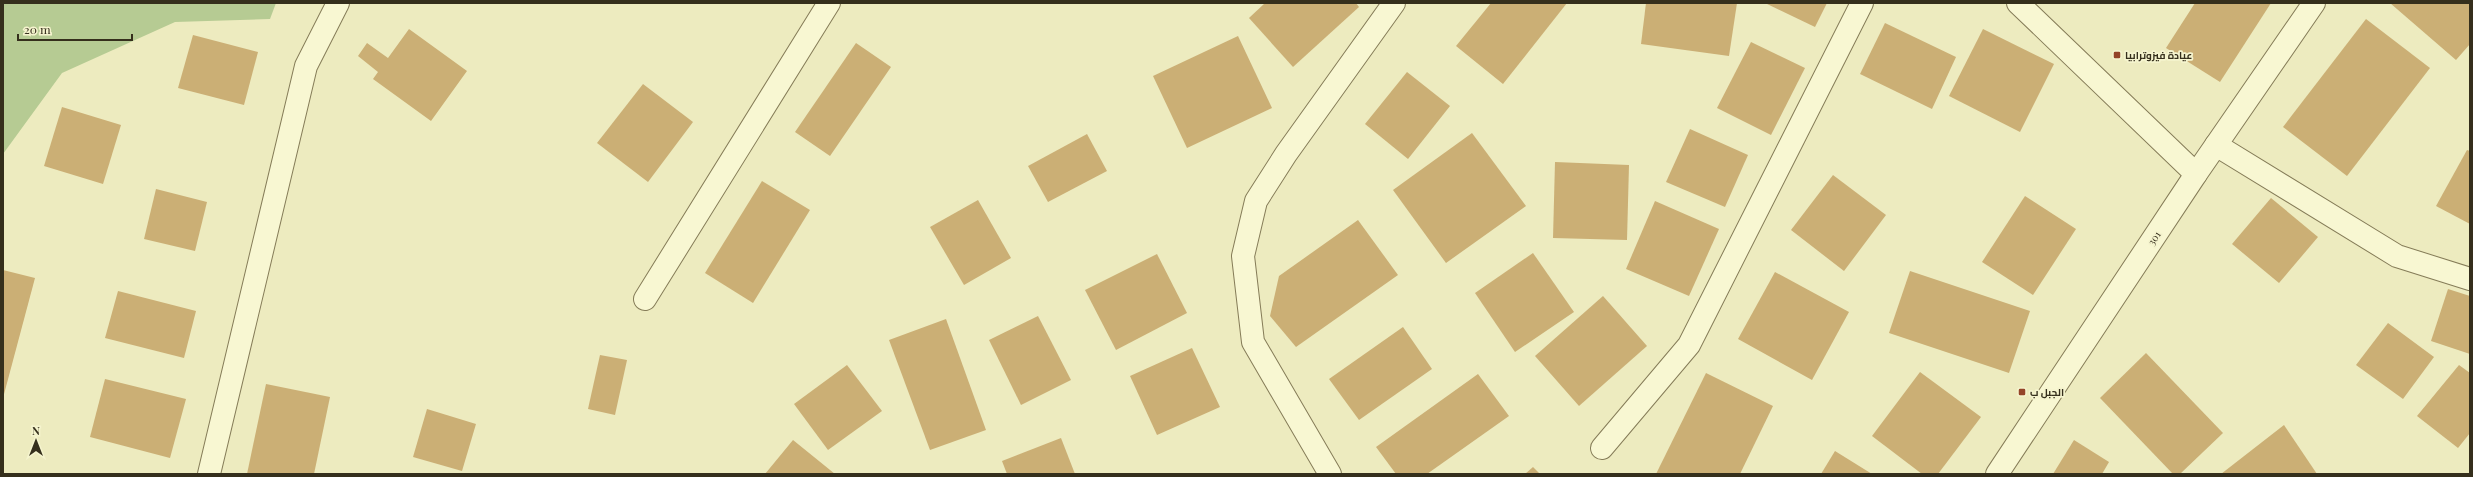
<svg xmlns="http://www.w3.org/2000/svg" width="2473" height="477" font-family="'Playfair Display',Cairo,serif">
<rect width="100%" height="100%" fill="#edebbf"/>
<!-- green -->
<polygon fill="#b6cb93" points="3,3 276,3 270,19 175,22 62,73 3,154"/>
<!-- building -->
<g fill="#cbaf75">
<polygon points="1265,3 1356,3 1359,7 1293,67 1249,18"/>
<polygon points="1491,3 1567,3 1503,84 1456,46"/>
<polygon points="1646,3 1737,3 1729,56 1641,44"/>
<polygon points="1765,3 1827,3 1815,27"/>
<polygon points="2195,3 2271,3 2220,82 2166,48"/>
<polygon points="2390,3 2469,3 2470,44 2456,60"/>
<polygon points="2366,19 2430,68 2347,176 2283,127"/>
<polygon points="1885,23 1956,57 1932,109 1860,74"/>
<polygon points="409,29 467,71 431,121 373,79 378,72 358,56 367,43 388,58"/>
<polygon points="1983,29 2054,64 2020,132 1949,96"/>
<polygon points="193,35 258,52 244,105 178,88"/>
<polygon points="1238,36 1272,108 1187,148 1153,76"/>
<polygon points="1751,42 1805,68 1771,135 1717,108"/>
<polygon points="856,43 891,67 830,156 795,132"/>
<polygon points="1407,72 1450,106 1408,159 1365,124"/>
<polygon points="643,84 693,122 648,182 597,143"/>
<polygon points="62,107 121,125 103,184 44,166"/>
<polygon points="1690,129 1748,155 1725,207 1666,182"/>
<polygon points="1472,133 1526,206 1446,263 1393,190"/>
<polygon points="1087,134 1107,171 1048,202 1028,166"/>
<polygon points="2467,150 2470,151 2470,224 2436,206"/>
<polygon points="1555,162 1629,165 1627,240 1553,238"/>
<polygon points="1833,175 1886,215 1844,271 1791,230"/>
<polygon points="762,181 810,210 753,303 705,273"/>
<polygon points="156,189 207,202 195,251 144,239"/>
<polygon points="2025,196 2076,229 2033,295 1982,262"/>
<polygon points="2271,198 2318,237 2279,283 2232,244"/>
<polygon points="978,200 1011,258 964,285 930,227"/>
<polygon points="1655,201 1719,229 1689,296 1626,269"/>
<polygon points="1358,220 1398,275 1296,347 1270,316 1279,276"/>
<polygon points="1533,253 1574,312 1515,352 1475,293"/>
<polygon points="1157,254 1187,313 1116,350 1085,290"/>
<polygon points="3,270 35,278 3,398"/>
<polygon points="1910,271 2030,311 2009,373 1889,333"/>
<polygon points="1775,272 1849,312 1812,380 1738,339"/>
<polygon points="2448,289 2470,296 2470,354 2431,341"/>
<polygon points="118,291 196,311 184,358 105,338"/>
<polygon points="1603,296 1647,346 1579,406 1535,356"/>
<polygon points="1038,316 1071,380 1021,405 989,340"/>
<polygon points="946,319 986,430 930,450 889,340"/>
<polygon points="2388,323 2434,357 2403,399 2356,365"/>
<polygon points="1403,327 1432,369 1359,420 1329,379"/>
<polygon points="1192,348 1220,407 1157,435 1130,376"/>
<polygon points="2146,353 2223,433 2180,474 2173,474 2100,398"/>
<polygon points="600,355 627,360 615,415 588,409"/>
<polygon points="847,365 882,411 828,450 794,404"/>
<polygon points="2459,365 2470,373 2470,433 2458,448 2417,416"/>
<polygon points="1920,372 1981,417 1938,474 1922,474 1872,436"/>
<polygon points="1706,373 1773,406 1740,474 1656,474"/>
<polygon points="1478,374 1509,416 1427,474 1396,474 1376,447"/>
<polygon points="105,379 186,399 170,458 90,437"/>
<polygon points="266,384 330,397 314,474 247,474"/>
<polygon points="427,409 476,424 462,471 413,457"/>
<polygon points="2284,425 2317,474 2221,474"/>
<polygon points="1061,438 1075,474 1007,474 1002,461"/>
<polygon points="793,440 835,474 765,474"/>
<polygon points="2074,440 2109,462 2102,474 2053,474"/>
<polygon points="1835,451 1872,474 1821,474"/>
<polygon points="1533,467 1540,474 1525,474"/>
</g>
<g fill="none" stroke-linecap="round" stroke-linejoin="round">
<!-- service casing -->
<g stroke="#857c58" stroke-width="24">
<polyline id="service" points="2216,145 2397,256 2470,279"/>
</g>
<!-- minor casing -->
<g stroke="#857c58" stroke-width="24">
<g id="minor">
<polyline points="2196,174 2314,3"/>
<polyline points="645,299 829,3"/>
<polyline points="1602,448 1689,345 1862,3"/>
<polyline points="209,474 306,66 338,3"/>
<polyline points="1330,474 1253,342 1243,256 1256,201 1286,154 1394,3"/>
</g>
</g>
<!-- tertiary casing -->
<g stroke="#857c58" stroke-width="24">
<polyline id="tertiary" points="1997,474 2196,174 2018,3"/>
</g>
<!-- service -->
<use href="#service" stroke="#f8f7d2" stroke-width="22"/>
<!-- minor -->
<use href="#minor" stroke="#f8f7d2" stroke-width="22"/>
<!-- tertiary -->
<use href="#tertiary" stroke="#f8f7d2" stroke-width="22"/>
</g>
<!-- markers -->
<g fill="#944428" stroke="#f5f4ce" stroke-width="1.5">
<rect x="2113" y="51" width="8" height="8" rx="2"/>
<rect x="2018" y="388" width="8" height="8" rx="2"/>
</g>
<g text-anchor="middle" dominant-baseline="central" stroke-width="3.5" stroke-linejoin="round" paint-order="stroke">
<!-- poi labels -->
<g font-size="10" font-weight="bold" fill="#352f1c" stroke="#f5f4ce" text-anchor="start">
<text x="2125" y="55">عيادة فيزوترابيا</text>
<text x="2030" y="392">الجبل ب</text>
</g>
<!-- street labels -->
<g font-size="10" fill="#352f1c" stroke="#f5f4ce">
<text transform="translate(2154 238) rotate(-56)">301</text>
</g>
</g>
<!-- border -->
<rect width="2473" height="477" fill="none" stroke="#352f1c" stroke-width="8"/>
<!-- north arrow -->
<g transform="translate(36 441)" stroke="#f5f4ce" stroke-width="3" paint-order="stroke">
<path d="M0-3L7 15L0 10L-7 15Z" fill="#352f1c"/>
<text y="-6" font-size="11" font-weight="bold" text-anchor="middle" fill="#352f1c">N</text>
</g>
<!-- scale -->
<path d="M18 34v6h114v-6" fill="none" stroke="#352f1c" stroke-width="2"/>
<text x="24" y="34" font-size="12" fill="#352f1c" stroke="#f5f4ce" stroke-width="3" paint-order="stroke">20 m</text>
</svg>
